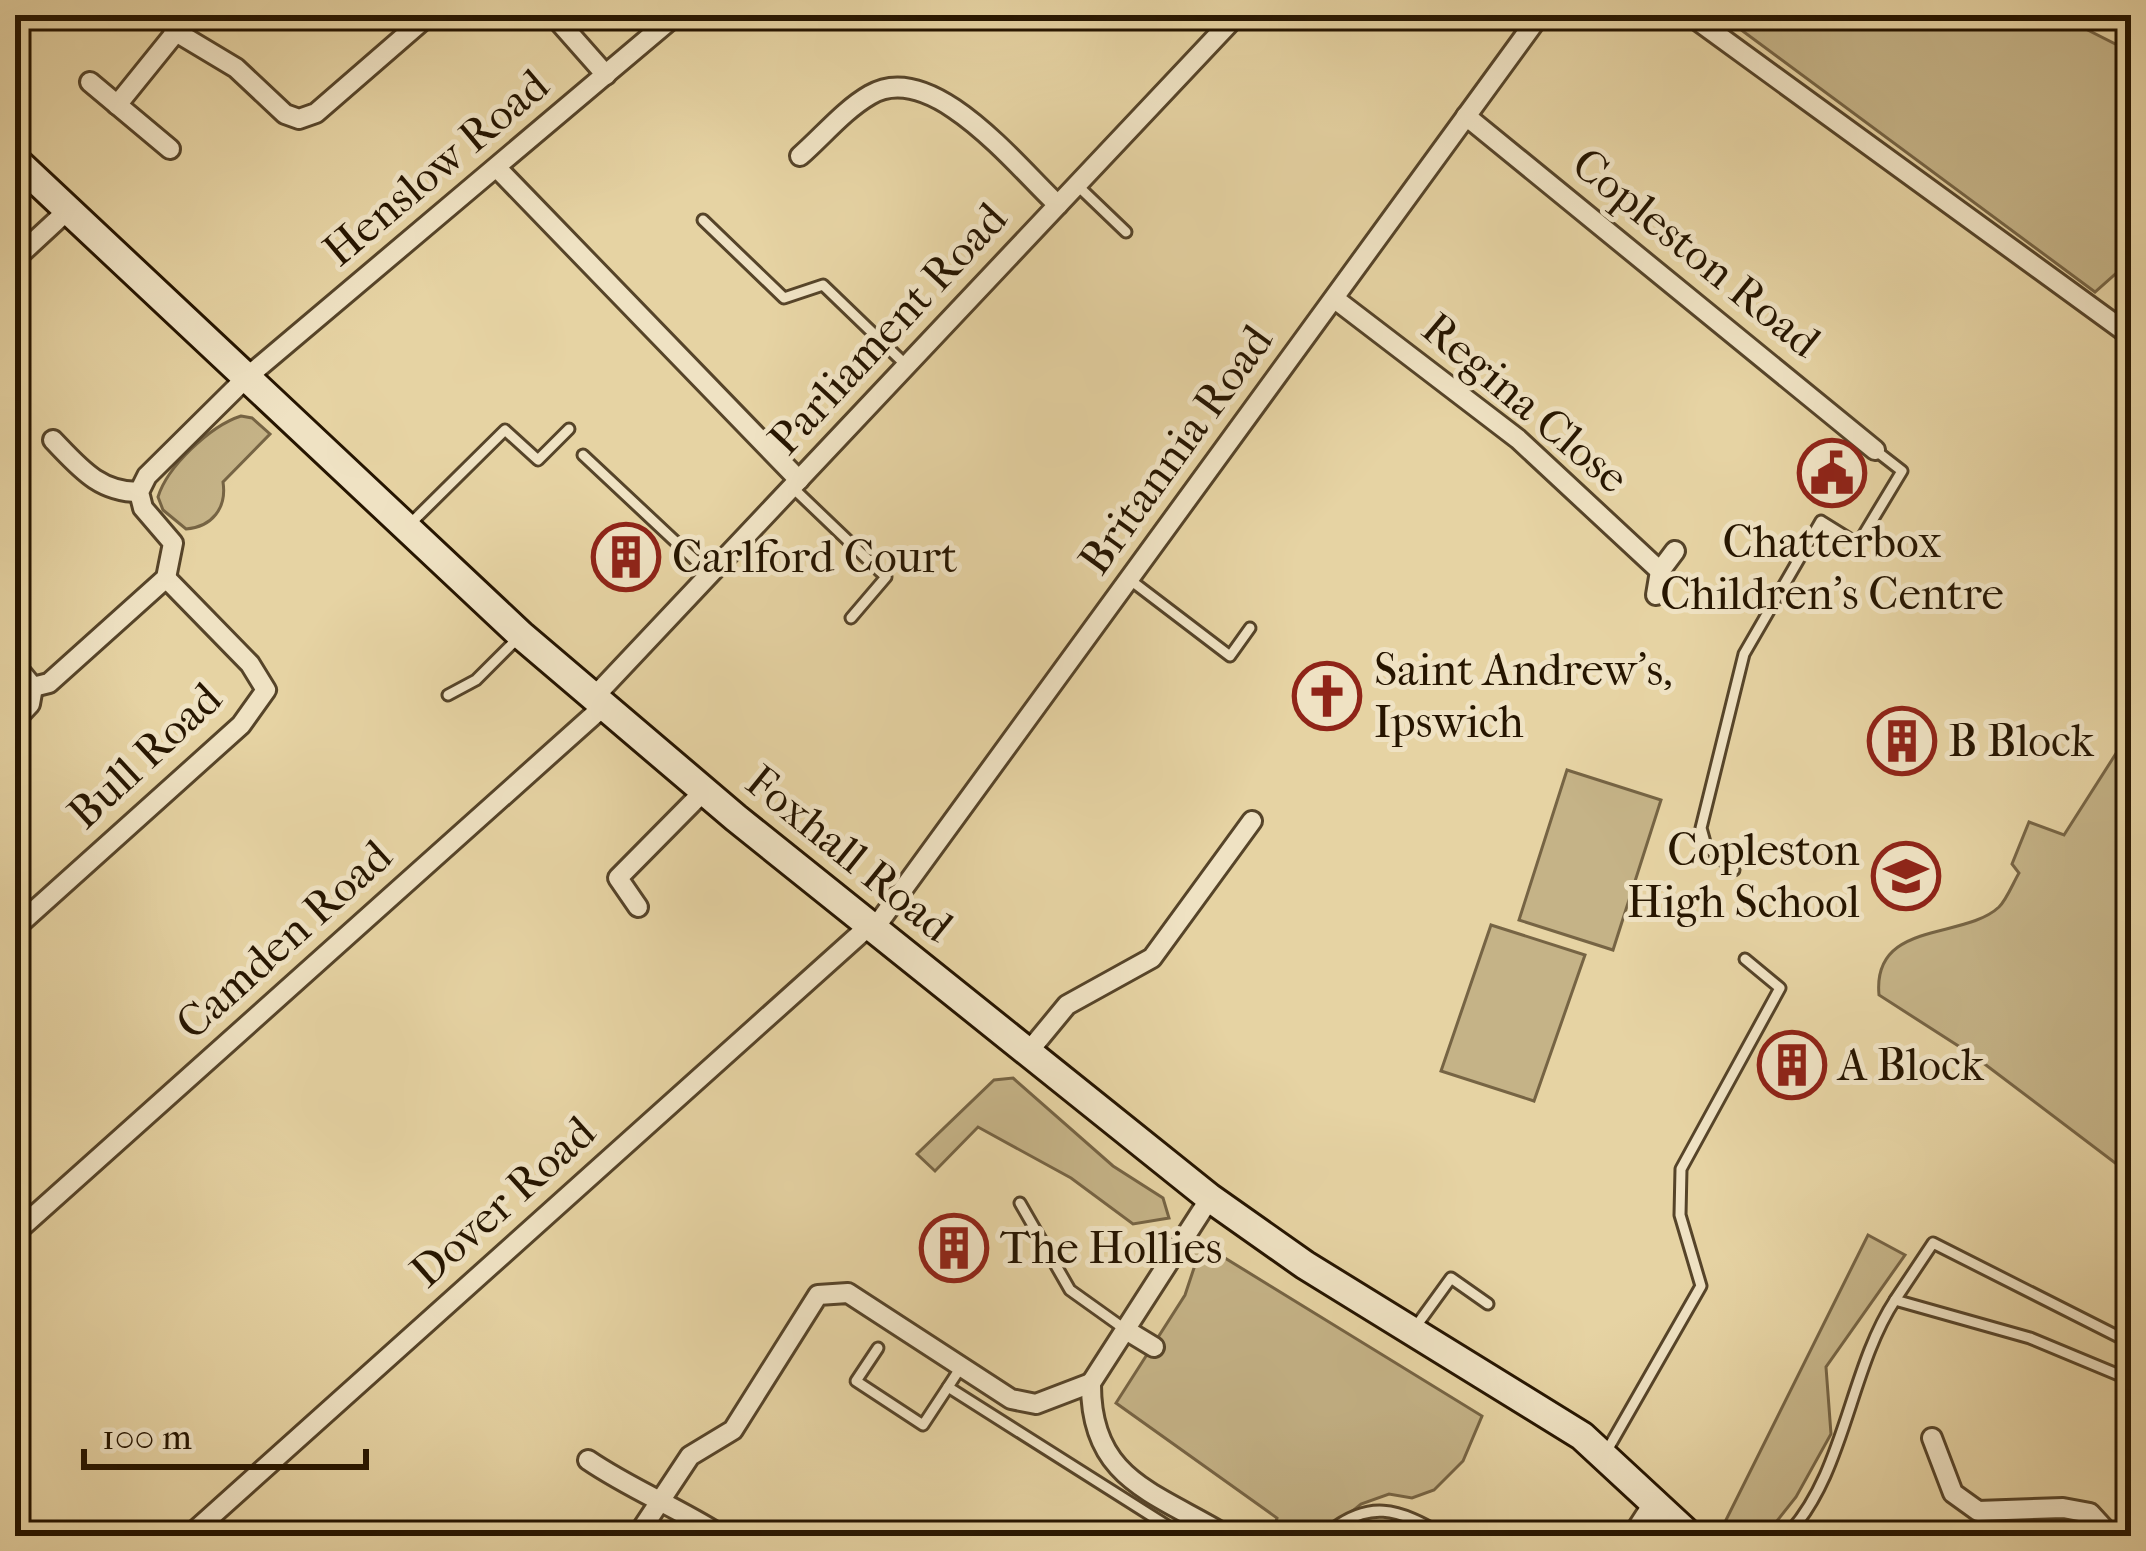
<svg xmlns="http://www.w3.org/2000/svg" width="2146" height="1551" font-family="'IM FELL French Canon',serif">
<rect width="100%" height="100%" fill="#e6d3a3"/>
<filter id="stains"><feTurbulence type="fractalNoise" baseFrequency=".00167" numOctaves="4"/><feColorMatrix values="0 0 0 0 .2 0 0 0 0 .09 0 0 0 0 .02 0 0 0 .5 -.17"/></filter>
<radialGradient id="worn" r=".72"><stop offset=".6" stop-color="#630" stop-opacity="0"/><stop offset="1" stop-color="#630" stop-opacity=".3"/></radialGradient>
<!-- green -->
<g fill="#c5b387" stroke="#766444" stroke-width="3">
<polygon points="1721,15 2058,15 2131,52 2131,260 2095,292"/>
<path d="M241,416L252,418L270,434L223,482C227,508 212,527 186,529L163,510L158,497C167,467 210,426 241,416Z"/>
<path d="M2131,730V1175L1974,1056L1879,995C1872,920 1964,940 1999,907C2007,899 2013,883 2019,873L2012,864L2029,822L2064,835Z"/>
<polygon points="1567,770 1661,800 1613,950 1519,920"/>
<polygon points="1491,925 1585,955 1534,1101 1441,1071"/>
<polygon points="1013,1078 1113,1166 1163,1198 1169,1218 1133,1224 1071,1178 978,1127 935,1171 917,1154 994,1080"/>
<polygon points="1868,1235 1905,1255 1826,1367 1831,1434 1796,1497 1765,1536 1718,1536"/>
<polygon points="1194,1239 1482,1416 1463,1461 1434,1490 1412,1498 1389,1494 1361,1504 1322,1536 1272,1536 1277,1518 1116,1403 1185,1295 1195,1265 1182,1256"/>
</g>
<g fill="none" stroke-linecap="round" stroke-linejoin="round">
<!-- lane casing -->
<g stroke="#564429" stroke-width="15">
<g id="lane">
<polyline points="1078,186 1126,232"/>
<polyline points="703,220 784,298 823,285 907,366"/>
<polyline points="583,455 710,574"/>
<polyline points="792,487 886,577 851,618"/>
<polyline points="410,524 505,430 538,460 569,429"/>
<polyline points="1129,579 1230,656 1250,628"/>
<polyline points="448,695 476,680 517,639"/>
<polyline points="1734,870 1706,846 1701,828 1744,654 1821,521 1858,544 1902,471 1875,450"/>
<polyline points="1020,1203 1070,1290 1126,1330"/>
<polyline points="1895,1300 1933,1243 2121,1338"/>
<polyline points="1414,1329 1451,1278 1488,1304"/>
<polyline points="878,1348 856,1381 923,1425 948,1387"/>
<polyline points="961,1367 948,1387 1166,1525 1159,1536"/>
<polyline points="1605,1454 1701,1286 1680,1215 1681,1169 1780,988 1745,959"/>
<polyline points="1793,1529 1813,1536"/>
<path d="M1324,1536C1368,1498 1398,1508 1445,1536"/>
<path d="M1786,1536C1845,1475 1849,1370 1895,1300L2030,1338L2131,1380"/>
</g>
</g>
<!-- street casing -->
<g stroke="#564429" stroke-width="24">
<g id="street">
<polyline points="164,15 176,32 236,68 285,114 299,119 316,113 429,15"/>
<polyline points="553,15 606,75"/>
<polyline points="1690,15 2131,336"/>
<polyline points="15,20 19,15"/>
<polyline points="90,82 170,149"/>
<polyline points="117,105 176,32"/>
<polyline points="1466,116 1875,450"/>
<path d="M800,156C822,137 844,110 870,95C932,58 1017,167 1058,205"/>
<polyline points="498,169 799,480"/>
<polyline points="15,259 67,211"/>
<polyline points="1335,299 1518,439 1660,571"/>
<path d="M53,440C80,468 99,492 139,492"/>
<polyline points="1656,595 1660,571 1675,551"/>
<polyline points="15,665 33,687 49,683 166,578 173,543 143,508 139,492 147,476 246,378 676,15"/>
<polyline points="595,696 1237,15"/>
<polyline points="15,720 30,704 33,687"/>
<polyline points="638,907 618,878 704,791"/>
<polyline points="15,928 241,725 266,690 250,664 166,578"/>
<polyline points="874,929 1540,15"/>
<polyline points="1029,1051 1067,1005 1152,958 1252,821"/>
<polyline points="15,1233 605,705"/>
<polyline points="1126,1330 1154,1347"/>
<path d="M1091,1383C1090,1480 1155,1492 1227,1536"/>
<polyline points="1091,1383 1210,1198"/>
<polyline points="1932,1438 1953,1493 1978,1511 2063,1508 2090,1513 2111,1536"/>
<path d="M588,1460C632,1490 677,1507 722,1536"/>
<polyline points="189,1536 869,926"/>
<polyline points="637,1536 690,1456 733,1430 818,1295 848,1293 1011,1399 1036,1404 1091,1383"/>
<polyline points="1632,1536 1656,1499"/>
</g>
</g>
<!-- secondary casing -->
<g stroke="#261500" stroke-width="33">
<polyline id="secondary" points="15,160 521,635 736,818 1210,1198 1305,1265 1582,1436 1690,1536"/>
</g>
<!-- lane -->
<use href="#lane" stroke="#efe2c3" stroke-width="9"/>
<!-- street -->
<use href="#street" stroke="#efe2c3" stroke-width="18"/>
<!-- secondary -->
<use href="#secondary" stroke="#efe2c3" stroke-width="27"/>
</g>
<!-- icons -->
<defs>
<g id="civic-ring" transform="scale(3.45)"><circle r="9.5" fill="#efe2c3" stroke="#8f2418" stroke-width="1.5"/><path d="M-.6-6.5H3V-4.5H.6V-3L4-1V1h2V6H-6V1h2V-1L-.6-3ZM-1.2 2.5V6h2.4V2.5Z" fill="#8f2418"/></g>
<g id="building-ring" transform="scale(3.45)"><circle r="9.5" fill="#efe2c3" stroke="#8f2418" stroke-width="1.5"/><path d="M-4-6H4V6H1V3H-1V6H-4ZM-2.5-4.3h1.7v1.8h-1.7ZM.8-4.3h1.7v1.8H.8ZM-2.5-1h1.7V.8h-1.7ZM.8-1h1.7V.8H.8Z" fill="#8f2418"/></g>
<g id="church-ring" transform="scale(3.45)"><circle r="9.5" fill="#efe2c3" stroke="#8f2418" stroke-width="1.5"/><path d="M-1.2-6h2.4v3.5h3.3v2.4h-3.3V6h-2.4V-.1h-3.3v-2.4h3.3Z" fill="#8f2418"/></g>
<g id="school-ring" transform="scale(3.45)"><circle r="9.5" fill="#efe2c3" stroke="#8f2418" stroke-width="1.5"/><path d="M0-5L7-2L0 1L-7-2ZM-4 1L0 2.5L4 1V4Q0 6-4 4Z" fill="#8f2418"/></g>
</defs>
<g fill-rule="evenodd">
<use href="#civic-ring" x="1832" y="473"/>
<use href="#building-ring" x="626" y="557"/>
<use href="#church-ring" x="1327" y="696"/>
<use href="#building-ring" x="1902" y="741"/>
<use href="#school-ring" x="1906" y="876"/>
<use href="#building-ring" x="1792" y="1065"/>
<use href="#building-ring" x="954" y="1248"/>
</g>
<g text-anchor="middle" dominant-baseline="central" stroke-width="10" stroke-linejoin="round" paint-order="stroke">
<!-- street labels -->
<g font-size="45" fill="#261500" stroke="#efe2c3">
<text transform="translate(436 168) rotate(-40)">Henslow Road</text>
<text transform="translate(1696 253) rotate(39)">Copleston Road</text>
<text transform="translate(888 329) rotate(-47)">Parliament Road</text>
<text transform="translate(1525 403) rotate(40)">Regina Close</text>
<text transform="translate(1176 450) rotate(-54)">Britannia Road</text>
<text transform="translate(145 756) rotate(-43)">Bull Road</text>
<text transform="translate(849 854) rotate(39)">Foxhall Road</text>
<text transform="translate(284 940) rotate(-42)">Camden Road</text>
<text transform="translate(503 1202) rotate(-42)">Dover Road</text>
</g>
<!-- poi labels -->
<g font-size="45" fill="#261500" stroke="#efe2c3" text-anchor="start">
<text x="1832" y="542" text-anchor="middle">Chatterbox<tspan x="1832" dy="52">Children's Centre</tspan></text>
<text x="672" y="557">Carlford Court</text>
<text x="1374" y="670">Saint Andrew's,<tspan x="1374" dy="52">Ipswich</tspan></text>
<text x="1948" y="741">B Block</text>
<text x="1860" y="850" text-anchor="end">Copleston<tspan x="1860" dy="52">High School</tspan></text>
<text x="1838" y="1065">A Block</text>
<text x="1000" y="1248">The Hollies</text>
</g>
</g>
<!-- margin -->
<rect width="2146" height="1551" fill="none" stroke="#e6d3a3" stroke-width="60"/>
<rect x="18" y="18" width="2110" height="1515" fill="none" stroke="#261500" stroke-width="6"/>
<rect x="30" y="30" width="2086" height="1491" fill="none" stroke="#261500" stroke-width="3"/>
<!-- scale -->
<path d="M84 1449v18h282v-18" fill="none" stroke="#261500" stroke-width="6"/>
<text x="102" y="1449" font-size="36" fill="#261500" stroke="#efe2c3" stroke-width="9" paint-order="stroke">100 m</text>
<rect width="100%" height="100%" filter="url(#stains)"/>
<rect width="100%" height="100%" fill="url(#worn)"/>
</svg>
